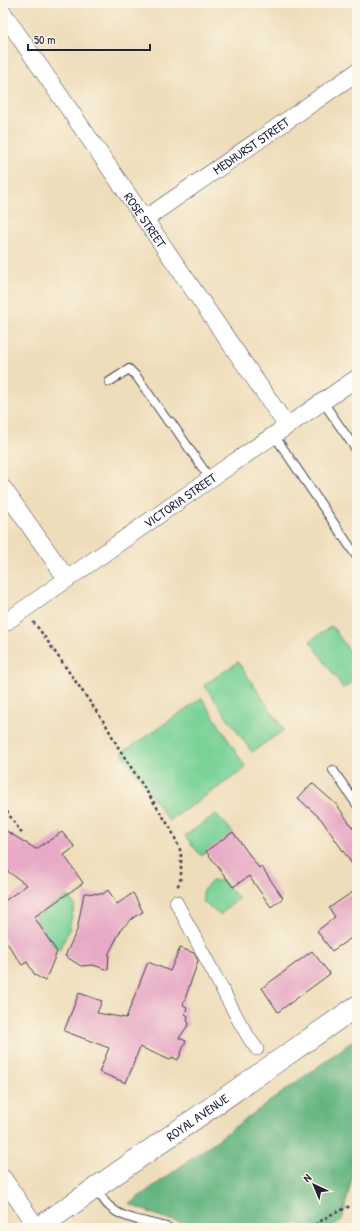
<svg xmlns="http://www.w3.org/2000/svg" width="360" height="1231" font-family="'Patrick Hand',sans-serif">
<rect width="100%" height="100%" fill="#fcf5e5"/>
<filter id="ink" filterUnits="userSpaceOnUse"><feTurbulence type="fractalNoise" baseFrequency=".025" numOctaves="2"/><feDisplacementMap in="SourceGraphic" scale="8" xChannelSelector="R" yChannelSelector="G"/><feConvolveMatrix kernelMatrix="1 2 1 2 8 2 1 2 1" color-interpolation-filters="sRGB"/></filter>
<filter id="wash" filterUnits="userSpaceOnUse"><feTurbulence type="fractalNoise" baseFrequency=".012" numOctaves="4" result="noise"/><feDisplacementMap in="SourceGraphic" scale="16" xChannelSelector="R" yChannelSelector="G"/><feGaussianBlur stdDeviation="0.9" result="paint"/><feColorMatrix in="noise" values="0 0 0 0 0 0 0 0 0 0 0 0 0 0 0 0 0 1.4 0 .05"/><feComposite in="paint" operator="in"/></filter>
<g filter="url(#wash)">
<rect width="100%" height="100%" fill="#eeddba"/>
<!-- green -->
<g fill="#79d298" stroke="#4e7a6a">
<polygon points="332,626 357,662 357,679 343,688 310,641"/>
<polygon points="238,662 284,730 252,752 204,685"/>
<polygon points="202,698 246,768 169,821 122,753"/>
<polygon points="216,814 233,832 201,856 185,836"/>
<polygon points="212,881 223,881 239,898 220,915 203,902 203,890"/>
<polygon points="67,896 75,904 69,929 60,950 54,946 34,917"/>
</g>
<!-- forest -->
<polygon fill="#62b480" stroke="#426b5e" points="357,1038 357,1175 352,1178 342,1220 330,1228 302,1228 299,1223 278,1228 206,1228 166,1219 129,1204"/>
<g id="blocks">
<!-- building -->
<g fill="#e7aac6">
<polygon points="312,783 337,805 357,834 357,871 321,819 298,798"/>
<polygon points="3,829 36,849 62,832 75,847 64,855 83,883 34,917 57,952 45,981 35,975 27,962 22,965 3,937 3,902 27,885 3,868"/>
<polygon points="233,832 259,868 261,866 283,898 271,907 249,876 233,887 206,851"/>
<polygon points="357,889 357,934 332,951 317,931 335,917 329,908"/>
<polygon points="108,890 117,904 133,893 143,912 134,917 122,928 109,953 108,970 93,965 81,966 65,956 77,930 84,893 103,894"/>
<polygon points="180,948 194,953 198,961 183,1005 187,1007 185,1014 188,1016 187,1020 189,1024 179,1038 186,1041 178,1060 172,1057 170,1060 140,1047 126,1083 99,1072 109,1048 64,1031 79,993 102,1001 97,1013 126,1018 148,962 170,971"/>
<polygon points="312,951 330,974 278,1012 262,988"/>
</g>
</g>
</g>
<g filter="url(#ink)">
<use href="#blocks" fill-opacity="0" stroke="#413e4e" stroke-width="1"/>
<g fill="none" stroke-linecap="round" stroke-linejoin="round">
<!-- service casing -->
<g stroke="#413e4e" stroke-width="10">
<g id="service">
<polyline points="109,382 129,369 137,377 169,423 171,422 210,479"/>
<polyline points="323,402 357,451"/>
<polyline points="274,435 357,557"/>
<polyline points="333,770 357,805"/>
<path d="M96,1188C100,1194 104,1202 109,1206C124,1221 150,1221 169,1228"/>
</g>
</g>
<!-- pedestrian casing -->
<g stroke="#413e4e" stroke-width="14">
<polyline id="pedestrian" points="176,902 240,1023 251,1041 257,1049"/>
</g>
<!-- minor casing -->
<g stroke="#413e4e" stroke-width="18">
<g id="minor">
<path id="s1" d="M3,13L287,426"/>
<path id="s2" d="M145,219L357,72"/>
<polyline points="3,488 67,579"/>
<path id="s3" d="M3,624L210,479L357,378"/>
<polyline points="3,1178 37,1228"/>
</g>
</g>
<!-- tertiary casing -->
<g stroke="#413e4e" stroke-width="22">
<g id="tertiary">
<path id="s4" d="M38,1228L357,1006"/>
</g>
</g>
<!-- path -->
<g stroke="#413e4e" stroke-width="2.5" stroke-dasharray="3 3" stroke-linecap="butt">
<polyline points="33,622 39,629 106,725 118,747 171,829 181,852 181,878 177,888"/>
<polyline points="3,806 23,835"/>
<polyline points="310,1228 330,1215 357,1203"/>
</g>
<!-- service -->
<use href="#service" stroke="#fff" stroke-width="8"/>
<!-- pedestrian -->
<use href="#pedestrian" stroke="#fff" stroke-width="13"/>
<!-- minor -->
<use href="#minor" stroke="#fff" stroke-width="17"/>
<!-- tertiary -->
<use href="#tertiary" stroke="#fff" stroke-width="21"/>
</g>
</g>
<g text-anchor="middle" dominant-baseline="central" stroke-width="4" stroke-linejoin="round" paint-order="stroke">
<!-- street labels -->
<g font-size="13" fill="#22223b" stroke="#fcf5e5">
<text stroke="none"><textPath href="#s2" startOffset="129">MEDHURST STREET</textPath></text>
<text stroke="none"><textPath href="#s1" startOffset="251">ROSE STREET</textPath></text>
<text stroke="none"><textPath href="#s3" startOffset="216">VICTORIA STREET</textPath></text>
<text stroke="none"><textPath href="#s4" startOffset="194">ROYAL AVENUE</textPath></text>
</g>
</g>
<!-- margin -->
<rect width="360" height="1231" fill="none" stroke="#fcf5e5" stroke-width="16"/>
<!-- north arrow -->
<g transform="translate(314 1185) rotate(316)" stroke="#fcf5e5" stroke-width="3" paint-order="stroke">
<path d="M0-3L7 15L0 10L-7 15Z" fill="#22223b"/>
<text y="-6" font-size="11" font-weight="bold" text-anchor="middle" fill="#22223b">N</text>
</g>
<!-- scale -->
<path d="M28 44v6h122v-6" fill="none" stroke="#22223b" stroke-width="2"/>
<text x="34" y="44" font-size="12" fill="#22223b" stroke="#fcf5e5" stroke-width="3" paint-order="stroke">50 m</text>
</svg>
